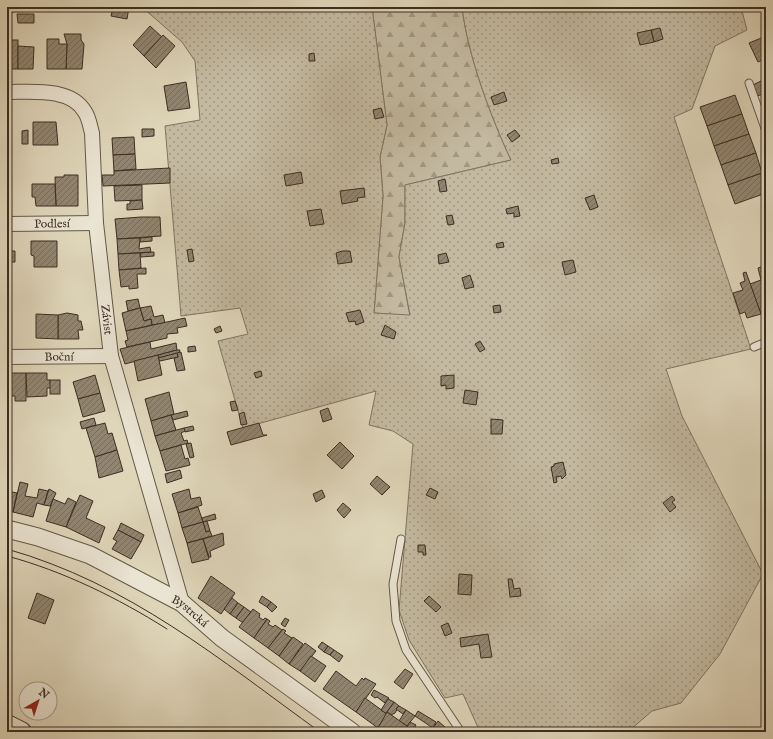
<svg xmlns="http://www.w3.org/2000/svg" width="773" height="739" font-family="'IM FELL English',serif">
<defs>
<pattern id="forest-firs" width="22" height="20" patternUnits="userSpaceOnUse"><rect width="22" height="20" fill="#c3b9a0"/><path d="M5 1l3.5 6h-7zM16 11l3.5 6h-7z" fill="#a09782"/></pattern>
<pattern id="garden-dots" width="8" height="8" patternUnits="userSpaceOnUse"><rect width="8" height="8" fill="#c3b9a0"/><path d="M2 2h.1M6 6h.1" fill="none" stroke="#a09782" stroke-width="1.8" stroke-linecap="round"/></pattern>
<pattern id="building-hatch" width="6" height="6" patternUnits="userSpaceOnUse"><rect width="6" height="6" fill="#918571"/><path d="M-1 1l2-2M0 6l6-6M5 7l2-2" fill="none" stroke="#786d5c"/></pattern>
</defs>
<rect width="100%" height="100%" fill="#dfd6ba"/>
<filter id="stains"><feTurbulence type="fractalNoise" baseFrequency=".005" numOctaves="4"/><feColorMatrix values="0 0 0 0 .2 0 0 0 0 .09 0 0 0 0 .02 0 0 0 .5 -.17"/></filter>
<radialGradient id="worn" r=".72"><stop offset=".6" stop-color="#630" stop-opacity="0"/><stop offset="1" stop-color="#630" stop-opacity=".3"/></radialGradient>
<!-- forest -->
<path fill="url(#forest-firs)" stroke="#807461" d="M372,7H462C468,56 490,115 511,160L405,185V223L399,257L410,316L374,313L383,196L380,157L387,125Z"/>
<!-- garden -->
<g fill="url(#garden-dots)" stroke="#807461">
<polygon points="7,7 56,7 57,11 7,12"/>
<path d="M142,7H372L387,125L380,157L383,196L374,313L410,315L399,257L405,223V185L511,160C490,115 468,56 462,7H741L747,30L715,46L692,109L674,117L751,349L666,369L682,416L763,574L720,654L681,703L652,711L630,730L622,732H480L463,694L445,698L409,640L399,610L413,444L393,431L369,425L376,391L243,428L218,341L248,334L240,308L181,316L165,126L200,120L195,61L182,42Z"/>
</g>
<!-- building -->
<g fill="url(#building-hatch)" stroke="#3c2e22">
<polygon points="113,7 129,7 127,19 111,16"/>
<polygon points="17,14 34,14 34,23 18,23"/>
<polygon points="150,26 162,37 144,56 133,45"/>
<polygon points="660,28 663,39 654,42 651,30"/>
<polygon points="651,30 654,42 640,45 637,33"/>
<polygon points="64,34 81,34 81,40 84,44 82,69 66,69 67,44"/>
<polygon points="163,35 175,46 156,68 144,56"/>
<polygon points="766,36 766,58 758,62 749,43"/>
<polygon points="47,39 59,39 59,44 67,44 66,69 47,69"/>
<rect x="7" y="40" width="11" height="29"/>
<polygon points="18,46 34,47 33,69 18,69"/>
<polygon points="314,53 315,61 309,61 309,54"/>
<polygon points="761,81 766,93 757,96 753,85"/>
<polygon points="186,82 190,108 168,111 164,86"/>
<polygon points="504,92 507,101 494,105 491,97"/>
<polygon points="735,95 742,114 707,126 700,107"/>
<polygon points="7,106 10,106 11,135 7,135"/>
<polygon points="381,108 384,117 375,119 373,110"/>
<polygon points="742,114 749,134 714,146 707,126"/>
<polygon points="33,122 56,122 58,145 33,145"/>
<polygon points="142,129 154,129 154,136 142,137"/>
<polygon points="28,130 28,144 22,144 22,131"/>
<polygon points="515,130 520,136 512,142 507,135"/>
<polygon points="749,134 756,153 721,165 714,146"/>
<polygon points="134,137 135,154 113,155 112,138"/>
<polygon points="756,153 762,173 728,185 721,165"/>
<polygon points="135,154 136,169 114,171 113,155"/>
<polygon points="558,158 559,163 552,164 551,160"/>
<polygon points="170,168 170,183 103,186 102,175 114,175 114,171"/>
<polygon points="301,172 303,183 286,186 284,175"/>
<polygon points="762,173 766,183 766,193 735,204 728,185"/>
<polygon points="64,175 78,175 78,206 56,206 55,177 64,177"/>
<polygon points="445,179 447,191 440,192 438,181"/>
<polygon points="32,184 55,184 56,206 36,206 35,197 32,197"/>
<polygon points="142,185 142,200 115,201 114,186"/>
<polygon points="364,188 365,197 357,198 358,201 342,204 340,191"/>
<polygon points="594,195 598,207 590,210 585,198"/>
<polygon points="142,200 143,209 127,210 127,204 130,204 130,201"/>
<polygon points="518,206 520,216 514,217 514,213 507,214 506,209"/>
<polygon points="321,209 324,224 310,226 307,211"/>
<polygon points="452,215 454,224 448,225 446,216"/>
<polygon points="141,217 160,217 161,236 117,239 115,219"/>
<polygon points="152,237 152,241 140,242 140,238"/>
<polygon points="140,238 139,249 150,247 151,252 118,254 117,239"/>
<polygon points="7,240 9,240 9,251 15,251 15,262 7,262"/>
<polygon points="31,241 57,241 57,267 34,267 34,256 31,255"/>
<polygon points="503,242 504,247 497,248 496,244"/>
<polygon points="192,249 194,261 189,262 187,250"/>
<polygon points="342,251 350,251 352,262 338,264 336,253"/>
<polygon points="154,252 154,256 141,257 140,253"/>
<polygon points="140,253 141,268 119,270 118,254"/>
<polygon points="446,253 449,262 439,264 438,255"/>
<polygon points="573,260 576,272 565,275 562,262"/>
<polygon points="766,265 766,312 761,314 750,284 761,280 758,268"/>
<polygon points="146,268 146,274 137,274 138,288 129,289 129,286 121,287 119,270"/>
<polygon points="746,272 761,314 747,318 745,312 740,314 733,293 743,290 740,283 745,281 743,273"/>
<polygon points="470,275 474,287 465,289 462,278"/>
<polygon points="138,299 140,308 128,311 126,301"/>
<polygon points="500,305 501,312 494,313 493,306"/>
<polygon points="151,306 154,317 163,315 165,323 152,325 151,319 144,321 140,308"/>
<polygon points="140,308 144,321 151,319 152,325 126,331 122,313"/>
<polygon points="360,310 364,322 356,325 355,321 349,322 346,313"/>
<polygon points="67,313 78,315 78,321 81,321 83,330 78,330 79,339 58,339 58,315"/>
<polygon points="36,314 58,315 58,339 36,338"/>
<polygon points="7,316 10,316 10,330 7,329"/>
<polygon points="185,318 187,326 177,328 178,333 167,334 167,338 127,347 125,341 128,340 126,331"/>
<polygon points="385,325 396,332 394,339 381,335"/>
<polygon points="220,326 222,331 216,333 214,329"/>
<polygon points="480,341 485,349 480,352 475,344"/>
<polygon points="150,342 151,349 176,343 177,350 125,364 120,349"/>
<polygon points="195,346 196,351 188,352 188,347"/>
<polygon points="177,350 180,350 179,353 158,358 158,355"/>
<polygon points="181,352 185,370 177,371 174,358 178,357 177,353"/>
<polygon points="177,353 178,357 160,361 158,358"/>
<polygon points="158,355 162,375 138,381 134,361"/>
<polygon points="261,371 262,376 256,378 254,373"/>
<rect x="7" y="373" width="3" height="21"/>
<polygon points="10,373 26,373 26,401 15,401 15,396 10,396"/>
<polygon points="26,373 47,373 47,380 50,380 51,388 47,388 47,396 27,397"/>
<polygon points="95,375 100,393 78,399 73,382"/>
<polygon points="454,375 454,388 446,389 446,385 441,386 441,376"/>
<rect x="50" y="380" width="10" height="14"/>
<polygon points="465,390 478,392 476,405 463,403"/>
<polygon points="169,392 174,414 151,421 145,399"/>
<polygon points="100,393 105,411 83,417 78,399"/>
<polygon points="235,401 238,410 232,411 230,402"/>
<polygon points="328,408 332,419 323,422 320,411"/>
<polygon points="187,411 188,416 173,420 171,415"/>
<polygon points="244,412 247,424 241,425 239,414"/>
<polygon points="171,415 176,430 155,436 151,421"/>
<polygon points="94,418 96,425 82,429 80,422"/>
<polygon points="491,419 503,420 502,434 491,434"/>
<polygon points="105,423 108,434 112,433 117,450 95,457 86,428"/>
<polygon points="259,423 263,435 267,435 231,445 227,432"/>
<polygon points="193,426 194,430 185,432 184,428"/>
<polygon points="184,428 185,431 181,433 184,441 187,440 188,443 160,451 155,436"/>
<polygon points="340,442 354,456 342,469 327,455"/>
<polygon points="191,443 194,457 190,458 186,444"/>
<polygon points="181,445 185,459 188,458 190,465 166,471 160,451"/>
<polygon points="117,450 123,471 99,478 95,457"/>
<polygon points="563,462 566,475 562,479 561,476 556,477 557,482 554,483 551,467 554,466 554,464"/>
<polygon points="180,470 182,478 167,483 165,474"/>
<polygon points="377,476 390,487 382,495 370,484"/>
<polygon points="20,482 28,484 25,496 37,498 39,489 48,491 44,505 37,503 33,517 13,512"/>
<polygon points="430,488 438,492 435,499 426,495"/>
<polygon points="49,489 56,493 50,506 44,505"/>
<polygon points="189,489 191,499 200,497 202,505 178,513 172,494"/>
<polygon points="322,490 325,497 316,502 313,494"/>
<polygon points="7,491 17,493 13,512 7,511"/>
<polygon points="80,495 93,501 86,518 105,527 99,543 66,527"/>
<polygon points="672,496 675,500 672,502 676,507 670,512 663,503"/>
<polygon points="68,498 76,502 66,527 46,521 53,499 65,504"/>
<polygon points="343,503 351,510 344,518 337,510"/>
<polygon points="198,507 203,522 182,528 178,513"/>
<polygon points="215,514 216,519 203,522 202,518"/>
<polygon points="207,521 210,531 206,532 203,522"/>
<polygon points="203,522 206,532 210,531 212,536 187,543 182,528"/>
<polygon points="121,523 144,535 141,542 118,530"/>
<polygon points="118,530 141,542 131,559 112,549 117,541 113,539"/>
<polygon points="223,533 224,545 210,551 211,557 209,557 203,539"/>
<polygon points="203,539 209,559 192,563 187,543"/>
<polygon points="418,545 425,545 426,555 423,555 423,552 418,552"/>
<polygon points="459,574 472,575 471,595 458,594"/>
<polygon points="211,576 235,593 221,614 198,598"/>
<polygon points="508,579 512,579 514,589 520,588 521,596 510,597"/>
<polygon points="37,593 54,600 45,624 28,618"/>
<polygon points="262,596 271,602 267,607 259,602"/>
<polygon points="429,596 441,607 436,612 424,601"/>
<polygon points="232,598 238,603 230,614 224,609"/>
<polygon points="271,602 277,607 272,612 267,607"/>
<polygon points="238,603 244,607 236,618 230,614"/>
<polygon points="244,607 251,612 243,623 236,618"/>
<polygon points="253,609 260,614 259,617 263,620 265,618 267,619 254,638 239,627"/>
<polygon points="285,618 289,620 285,627 281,624"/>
<polygon points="267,619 270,621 268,624 273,627 275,625 282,630 268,648 254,638"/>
<polygon points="448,623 452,633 445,636 441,626"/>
<polygon points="283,629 286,631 284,633 292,638 279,656 268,648"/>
<polygon points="488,634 492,657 481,658 479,644 461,647 460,638"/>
<polygon points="293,637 303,644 289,664 279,656"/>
<polygon points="322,642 328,646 324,652 318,647"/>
<polygon points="305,643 316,651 300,671 289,664"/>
<polygon points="328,646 334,650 330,655 324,652"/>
<polygon points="334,650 343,656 339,662 330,655"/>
<polygon points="311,656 326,666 315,682 300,671"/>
<polygon points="405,669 413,674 403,689 394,682"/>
<polygon points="336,671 356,686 362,678 364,680 365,678 376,684 356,712 323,689"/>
<polygon points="374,690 389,698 385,703 377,697 375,698 371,695"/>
<polygon points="365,698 387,714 378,728 356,712"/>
<polygon points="388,699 394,702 387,714 381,710"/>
<polygon points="394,702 399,706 395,713 391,715 387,712"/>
<polygon points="399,706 406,710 403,714 396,709"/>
<polygon points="406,710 415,716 407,726 399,721"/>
<polygon points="418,711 436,722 433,728 415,716"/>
<polygon points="387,712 407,726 404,732 383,732 378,728"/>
<polygon points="438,721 445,727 441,732 433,728"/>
<polygon points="410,722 416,725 413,731 406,728"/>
<polygon points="445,727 451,732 441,732"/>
<polygon points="745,727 751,732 736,732"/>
<polygon points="406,728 413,731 414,732 404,732"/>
</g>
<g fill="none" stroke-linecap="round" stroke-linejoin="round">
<!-- service casing -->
<g stroke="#655848" stroke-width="9">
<g id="service">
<polyline points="749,83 766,131"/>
<polyline points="754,347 766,342"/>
<polyline points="401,539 393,584 396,621 406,650 461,732"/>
</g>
</g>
<!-- minor casing -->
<g stroke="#655848" stroke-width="16">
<g id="minor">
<path id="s1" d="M7,92C31,92 71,87 85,112C89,118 90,126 92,133L96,223L111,356L182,603"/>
<path id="s2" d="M7,224L96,223"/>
<path id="s3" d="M7,357L111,356"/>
</g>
</g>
<!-- tertiary casing -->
<g stroke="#655848" stroke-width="19">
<g id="tertiary">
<path id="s4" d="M7,529L38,537L90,555L182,603L222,638L352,732"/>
</g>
</g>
<!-- secondary casing -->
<g stroke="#3c2e22" stroke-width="22">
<polyline id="secondary" points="7,725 21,732"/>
</g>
<!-- service -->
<use href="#service" stroke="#eae4d2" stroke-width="7"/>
<!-- minor -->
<use href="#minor" stroke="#eae4d2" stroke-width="14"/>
<!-- tertiary -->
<use href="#tertiary" stroke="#eae4d2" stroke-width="17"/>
<!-- secondary -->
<use href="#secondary" stroke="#eae4d2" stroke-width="20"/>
<!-- tram -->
<g stroke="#3c2e22" stroke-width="1">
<path d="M7,549C130,584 219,659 320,732"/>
<path d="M7,556C63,571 118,598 167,629"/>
</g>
</g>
<g text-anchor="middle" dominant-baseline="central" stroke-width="3.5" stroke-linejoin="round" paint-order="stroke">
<!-- street labels -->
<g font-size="12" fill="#3c2e22" stroke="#eae4d2">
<text stroke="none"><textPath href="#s2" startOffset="45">Podlesí</textPath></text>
<text stroke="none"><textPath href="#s1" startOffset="294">Závist</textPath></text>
<text stroke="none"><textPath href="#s3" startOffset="52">Boční</textPath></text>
<text stroke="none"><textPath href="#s4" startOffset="202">Bystrcká</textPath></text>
</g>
</g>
<!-- margin -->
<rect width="773" height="739" fill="none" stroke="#dfd6ba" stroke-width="24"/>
<rect x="8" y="8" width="757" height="723" fill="none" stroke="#3c2e22" stroke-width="2"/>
<rect x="12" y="12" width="749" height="715" fill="none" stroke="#3c2e22"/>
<!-- north arrow -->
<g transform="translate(38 701) rotate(39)"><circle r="19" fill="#eae4d2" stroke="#a49b8c"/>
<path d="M0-3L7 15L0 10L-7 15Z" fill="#8f2418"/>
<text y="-6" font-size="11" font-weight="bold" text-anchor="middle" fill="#3c2e22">N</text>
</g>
<rect width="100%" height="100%" filter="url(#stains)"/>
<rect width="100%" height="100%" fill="url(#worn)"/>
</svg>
